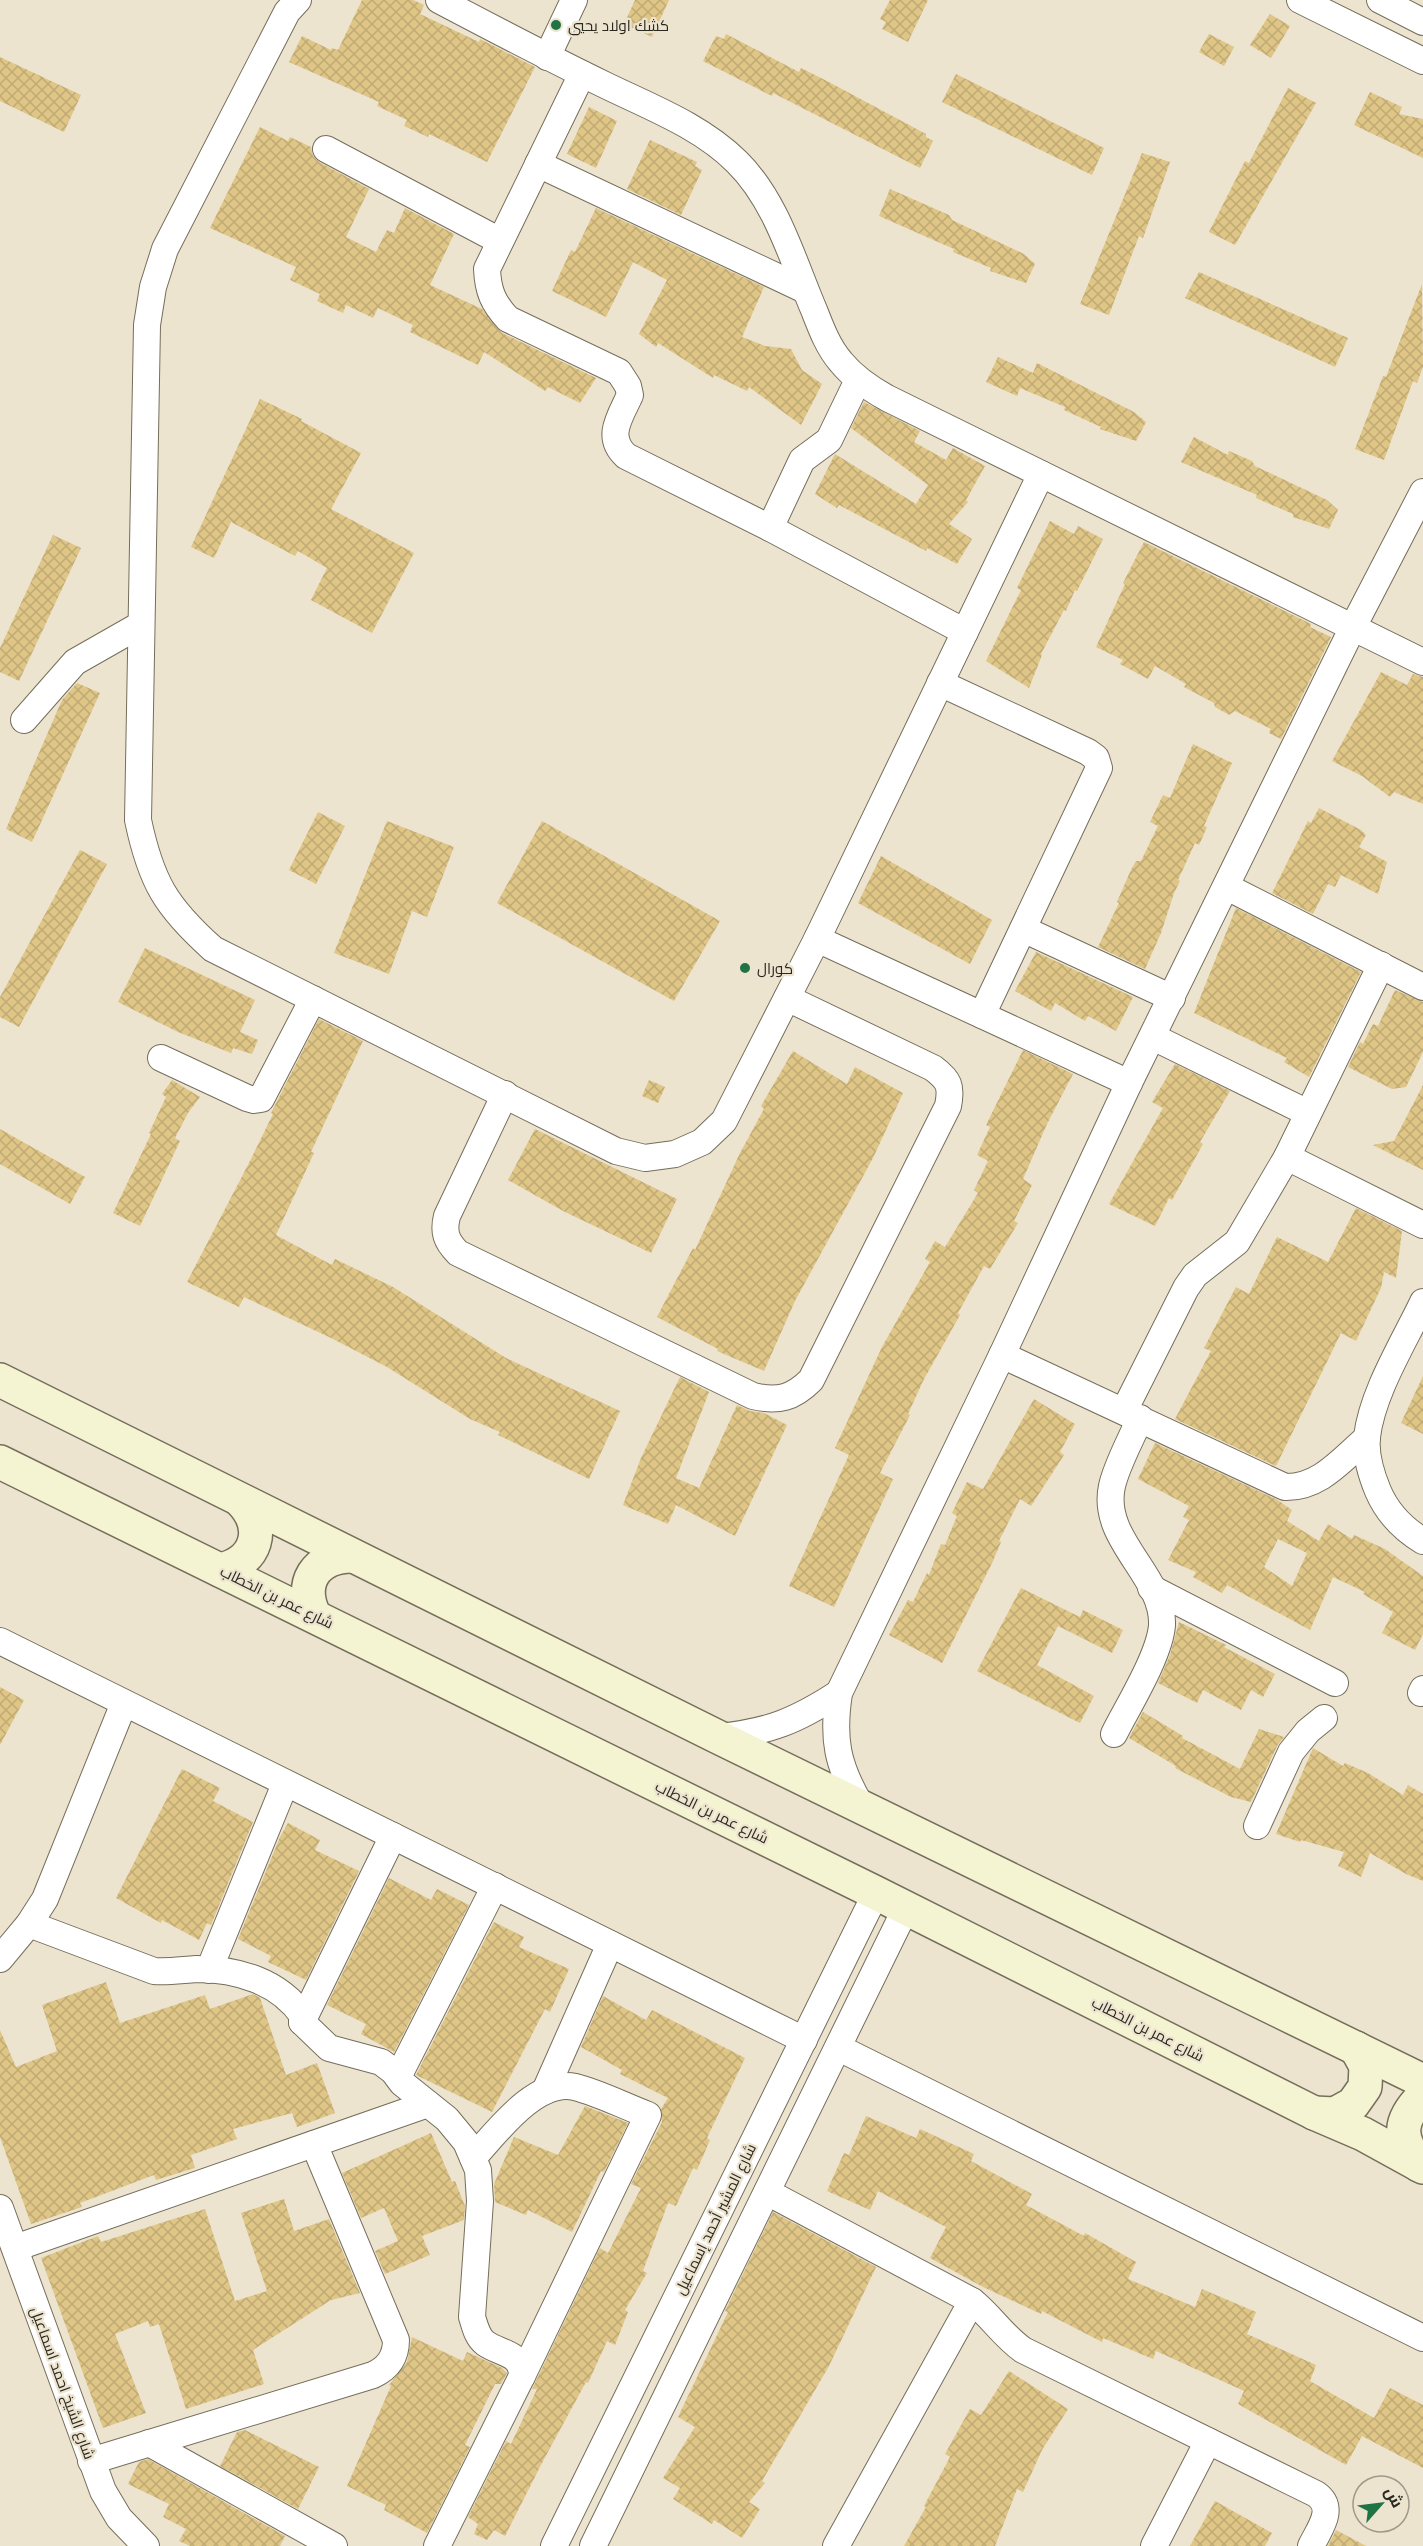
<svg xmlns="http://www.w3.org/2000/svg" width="1423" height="2546" font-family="Mulish,Cairo,sans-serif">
<defs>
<pattern id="building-cross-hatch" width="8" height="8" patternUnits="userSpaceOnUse" patternTransform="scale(1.5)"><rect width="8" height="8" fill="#dfc687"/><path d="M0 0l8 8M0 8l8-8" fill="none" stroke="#c0aa74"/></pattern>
</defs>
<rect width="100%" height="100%" fill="#ede4d0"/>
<!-- building -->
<g fill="url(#building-cross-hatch)" fill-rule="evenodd">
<polygon points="362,0 413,0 424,5 420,14 479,42 480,39 535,67 487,162 429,134 428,137 404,126 407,120 377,106 379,102 289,62 302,36 331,50 332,48 338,50"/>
<polygon points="635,0 669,0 652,37 624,24"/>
<polygon points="890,0 928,0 908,42 882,29 886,22 880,19"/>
<polygon points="1270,14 1290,26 1271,58 1250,45"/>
<polygon points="726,34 799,72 801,68 825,80 926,134 926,137 933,141 920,168 773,93 772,96 703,61 716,36 724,39"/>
<polygon points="1209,34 1234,47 1224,66 1199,52"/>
<polygon points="0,57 81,95 64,132 0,101"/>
<polygon points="956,74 1104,148 1092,175 942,102"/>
<polygon points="1288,88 1316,103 1235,245 1209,232 1245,161 1249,163"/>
<polygon points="1370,92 1402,107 1399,114 1423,119 1423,158 1354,125"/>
<polygon points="589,107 617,121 596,168 567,154"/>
<polygon points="260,127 288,141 290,137 311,147 313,156 319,162 369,189 346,237 376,252 387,230 394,233 405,208 454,234 430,285 482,309 502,333 596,378 580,403 548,387 545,391 484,352 478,365 410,332 413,325 378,308 373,318 346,305 343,313 317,301 320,294 290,280 296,267 210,228"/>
<polygon points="650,140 697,162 695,166 702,170 681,215 627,189"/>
<polygon points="1142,153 1170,162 1143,238 1139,236 1109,315 1080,304"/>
<polygon points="890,189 949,215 952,220 1024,254 1035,264 1026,283 990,271 991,268 953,252 954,249 879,216"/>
<polygon points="596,208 764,287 742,337 765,346 791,349 802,370 822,384 801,425 749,387 747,391 714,375 713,378 658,343 656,347 639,334 667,280 633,262 606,317 552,291 571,250 575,252"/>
<polygon points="1199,272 1348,338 1335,367 1185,298"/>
<polygon points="1422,284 1423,367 1417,383 1413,381 1384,460 1355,449 1383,376 1386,377"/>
<polygon points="998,357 1033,373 1037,363 1134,412 1146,422 1136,441 1100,429 1101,427 1064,410 1065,407 1020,388 1017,396 986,382"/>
<polygon points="260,399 302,419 301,421 361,453 331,509 414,553 372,633 311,600 327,568 298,551 295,556 231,522 214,558 191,547"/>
<polygon points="864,402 920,431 914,442 946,460 953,448 985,466 966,500 968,502 949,524 972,539 957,564 927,548 926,551 839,505 837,508 815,494 835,454 916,504 928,485 851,428"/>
<polygon points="1194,437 1228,455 1229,451 1252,461 1255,466 1327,500 1338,510 1329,529 1293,517 1293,514 1256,498 1257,495 1181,462"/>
<polygon points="1050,521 1074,534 1078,526 1103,539 1077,591 1075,590 1066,611 1064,610 1041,654 1042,655 1029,688 986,661 1021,590 1017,588"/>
<polygon points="53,535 81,548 19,681 0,672 0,648"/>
<polygon points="1144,542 1311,624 1310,627 1331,637 1281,739 1269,733 1271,729 1235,711 1229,715 1215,707 1214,703 1184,687 1186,684 1155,666 1148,679 1120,664 1123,660 1096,647 1125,584 1123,583"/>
<polygon points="1381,672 1407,685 1413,674 1423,677 1423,804 1394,792 1390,797 1362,776 1332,761"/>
<polygon points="77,683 100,693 32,842 6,829 62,700"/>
<polygon points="1193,744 1232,763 1204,826 1207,827 1199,845 1195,843 1178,880 1180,881 1174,893 1161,933 1145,969 1098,947 1119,903 1117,902 1130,872 1136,861 1141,861 1158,826 1150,822 1163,795 1170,798"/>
<polygon points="1319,808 1361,830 1366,835 1359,847 1387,862 1378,894 1341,875 1335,887 1328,884 1313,914 1272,893 1308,821 1311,823"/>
<polygon points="318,812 345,826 316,884 289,870"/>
<polygon points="387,821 454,847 427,917 412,911 389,974 334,953"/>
<polygon points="542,821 720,921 674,1001 497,903"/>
<polygon points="80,850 107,864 19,1027 0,1017 0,997"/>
<polygon points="881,856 992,920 970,964 858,903"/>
<polygon points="1236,908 1361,972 1309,1077 1284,1062 1287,1058 1194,1013"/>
<polygon points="145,948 255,1000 240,1032 258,1040 252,1054 233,1048 231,1053 178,1032 118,1002"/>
<polygon points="1036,952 1133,997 1116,1031 1088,1016 1085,1021 1055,1003 1051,1011 1015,991"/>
<polygon points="1395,990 1423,1002 1423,1052 1406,1087 1392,1089 1348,1067 1360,1042 1363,1044 1373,1024 1378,1026"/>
<polygon points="319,1019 363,1041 311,1152 314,1153 276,1235 332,1265 335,1259 393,1287 506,1358 620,1411 589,1479 498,1435 500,1432 470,1419 387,1367 331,1338 244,1297 239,1307 187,1282 250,1161 273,1114 271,1113 274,1107"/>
<polygon points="1023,1050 1073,1074 1047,1124 1023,1179 1032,1185 1014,1221 1018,1223 990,1269 984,1266 958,1313 960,1315 923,1381 908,1414 910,1415 880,1473 893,1479 834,1607 789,1586 849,1455 835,1448 882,1347 930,1262 925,1259 935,1241 945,1247 978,1193 974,1190 988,1161 977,1155 990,1127 986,1125"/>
<polygon points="793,1051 847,1084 855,1067 903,1093 873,1158 795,1301 764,1371 717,1351 718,1349 657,1317 693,1248 695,1250 740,1153 764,1109 761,1106"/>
<polygon points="1175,1064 1230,1091 1200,1142 1203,1144 1172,1200 1169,1198 1155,1226 1109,1204 1163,1108 1152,1102"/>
<polygon points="172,1080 200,1097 188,1113 175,1138 180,1141 140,1226 113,1213 151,1134 149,1133 166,1097 162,1094"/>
<polygon points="649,1080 665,1087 658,1103 642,1096"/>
<polygon points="1423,1085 1423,1170 1373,1145 1394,1141"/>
<polygon points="0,1129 85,1177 70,1204 0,1164"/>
<polygon points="535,1129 677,1199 651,1253 565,1212 508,1180"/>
<polygon points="1356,1208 1402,1231 1396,1278 1384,1272 1381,1288 1356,1341 1341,1333 1276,1466 1175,1419 1211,1351 1204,1348 1236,1287 1249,1294 1277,1237 1328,1262"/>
<polygon points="1423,1376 1423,1434 1401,1423"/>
<polygon points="680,1377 709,1392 676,1478 699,1488 737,1405 750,1411 764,1413 787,1425 735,1536 676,1505 668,1524 623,1505 641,1458"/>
<polygon points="1034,1399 1075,1424 1060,1452 1064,1455 1031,1506 1020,1499 999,1541 1001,1542 993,1561 942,1663 889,1635 908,1600 913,1602 927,1573 929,1575 941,1544 945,1545 957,1516 952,1513 967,1482 983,1489"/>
<path d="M1155,1443L1276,1499L1292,1510L1287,1521L1319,1541L1328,1524L1352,1539L1354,1535L1385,1549L1423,1576V1634L1415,1650L1382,1633L1393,1612L1363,1594L1365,1592L1333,1577L1310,1630L1227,1585L1222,1593L1193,1577L1196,1572L1168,1560L1189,1520L1183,1517L1189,1506L1138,1479ZM1278,1539L1307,1553L1292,1586L1264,1567Z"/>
<polygon points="1021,1588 1080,1617 1083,1610 1123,1630 1112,1653 1058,1626 1037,1665 1094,1696 1080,1723 977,1671"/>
<polygon points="1179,1622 1226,1645 1224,1647 1275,1674 1263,1697 1251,1690 1241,1710 1203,1690 1197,1703 1158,1683 1170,1655"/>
<polygon points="0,1687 24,1700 0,1745"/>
<polygon points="1143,1712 1183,1736 1182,1738 1240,1769 1259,1729 1284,1737 1277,1746 1251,1802 1231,1797 1175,1768 1176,1766 1129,1738"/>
<polygon points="1313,1748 1343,1766 1345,1763 1368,1773 1403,1795 1408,1785 1423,1794 1423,1881 1406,1874 1370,1853 1361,1877 1338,1866 1344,1852 1301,1840 1300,1842 1276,1834"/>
<polygon points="182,1769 220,1788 213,1801 253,1822 211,1925 207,1923 199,1940 162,1920 161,1923 116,1898"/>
<polygon points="288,1823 320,1840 315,1850 359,1871 306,1980 268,1962 271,1956 238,1939 280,1837"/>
<polygon points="389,1878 431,1900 437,1889 469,1905 394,2052 361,2034 366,2024 327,2005"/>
<polygon points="494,1922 524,1937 519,1947 569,1969 550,2012 545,2009 492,2112 416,2075"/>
<polygon points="106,1982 120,2023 205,1995 210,2009 253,1994 260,1998 286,2075 317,2063 335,2113 297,2127 292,2113 233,2129 237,2139 191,2155 195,2168 156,2180 154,2175 80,2203 82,2207 31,2224 0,2137 0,2030 16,2067 57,2051 42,2005"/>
<polygon points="603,1996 646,2020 652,2010 745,2058 707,2138 710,2140 697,2170 693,2168 676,2206 668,2203 643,2271 647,2273 625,2310 628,2312 615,2345 607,2341 588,2383 586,2382 543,2461 505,2536 494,2530 487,2540 474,2534 478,2524 468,2517 506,2441 511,2444 537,2389 532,2389 600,2248 608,2253 641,2188 631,2184 662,2122 661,2109 668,2098 620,2074 622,2070 581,2047"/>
<polygon points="585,2106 628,2123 604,2172 601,2171 572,2232 528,2210 526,2215 495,2202 494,2184 514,2137 558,2155"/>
<polygon points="866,2116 916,2138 920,2129 974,2154 971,2161 1032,2194 1026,2205 1084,2236 1085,2233 1136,2262 1128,2279 1195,2307 1202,2289 1256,2312 1247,2334 1316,2365 1310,2381 1374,2418 1390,2388 1423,2405 1423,2468 1362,2436 1346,2465 1238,2404 1244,2391 1156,2351 1153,2359 1103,2338 1102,2342 1042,2311 1041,2314 983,2287 930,2258 946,2227 878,2191 870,2210 827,2191 844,2153 849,2155"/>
<polygon points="431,2133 452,2182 455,2181 465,2206 464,2220 422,2236 430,2255 385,2274 375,2251 398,2241 384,2208 361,2218 342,2173"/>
<polygon points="284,2199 294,2231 329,2219 360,2293 331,2300 253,2350 264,2384 186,2409 159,2324 150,2327 148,2321 115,2334 146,2413 103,2428 41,2258 98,2236 101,2242 205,2209 235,2301 267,2291 241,2213"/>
<polygon points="773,2212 876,2267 829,2366 762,2481 765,2483 749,2502 760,2509 742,2538 714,2520 712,2524 673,2499 680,2488 663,2478 695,2427 678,2417 728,2312 725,2311"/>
<polygon points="412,2337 463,2361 467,2352 502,2368 507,2373 501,2384 495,2384 465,2445 470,2447 427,2533 384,2510 386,2505 347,2486 391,2386 389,2385 407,2362"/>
<polygon points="1009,2371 1068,2409 1042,2450 1023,2492 1017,2489 995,2546 904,2546 926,2507 924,2506 950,2457 945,2454 970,2409 981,2415"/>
<polygon points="245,2430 319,2467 298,2509 220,2466 237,2432"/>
<polygon points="148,2459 285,2536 280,2546 190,2546 179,2541 186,2529 163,2517 169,2504 128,2484 139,2462"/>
<polygon points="1215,2501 1272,2533 1265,2546 1190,2546"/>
<polygon points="1336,2530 1366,2546 1328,2546"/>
</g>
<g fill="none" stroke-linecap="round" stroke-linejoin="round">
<!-- street casing -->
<g stroke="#756e5b" stroke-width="28">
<g id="street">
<path d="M298,0L287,12L165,249L153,287L147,325L138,820C151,882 166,907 213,949L616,1151L645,1158L675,1154L702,1142L724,1121L817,939L1041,474"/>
<path d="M439,0C494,29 549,58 605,85C650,107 701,126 737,162C776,200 793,261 814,310C821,328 828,347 841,362C854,378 869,388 887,398L1423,662"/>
<polyline points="1300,0 1423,61"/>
<polyline points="1380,0 1423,22"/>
<polyline points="547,57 574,0"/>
<path d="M582,74L487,269C488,291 493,303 508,319L619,372L628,386L630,395C620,417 605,437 626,456L770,528L965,632"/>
<polyline points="326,149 500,241"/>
<polyline points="538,164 805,290"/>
<polyline points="770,528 802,460 829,440 858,380"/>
<polyline points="940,683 1088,752 1096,758 1099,768 982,1015"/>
<polyline points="24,720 75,662 140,625"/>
<polyline points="1227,887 1423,987"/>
<polyline points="1023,929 1172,998"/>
<polyline points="817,939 1129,1083"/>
<polyline points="1153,1037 1308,1113"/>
<polyline points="161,1058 247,1098 254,1100 261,1099 313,999"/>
<path d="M505,1094L447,1216C443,1232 446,1241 458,1253L753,1396C778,1402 793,1398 811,1380L948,1106C952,1086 949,1080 933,1068L787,998"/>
<polyline points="1287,1157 1423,1225"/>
<path d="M1423,1302C1404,1342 1372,1393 1367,1437C1365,1455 1371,1474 1378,1491C1387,1512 1403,1529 1423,1541"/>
<path d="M1002,1355L1285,1487C1320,1488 1342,1459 1367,1438"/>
<polyline points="1124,1411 1186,1288 1195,1275 1237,1242 1287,1157 1381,965"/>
<polyline points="1151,1588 1335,1683"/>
<polyline points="0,1641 804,2040"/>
<polyline points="1421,1693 1423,1689"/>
<path d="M1114,1734C1128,1706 1160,1655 1162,1625C1164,1575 1100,1540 1112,1486C1117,1464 1131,1440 1140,1418"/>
<path d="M718,1737C769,1732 796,1721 839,1693"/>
<path d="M861,1806C837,1765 832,1739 839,1693L1002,1355L1129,1083L1353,627L1423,492"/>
<polyline points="1257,1826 1291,1752 1308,1731 1324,1718"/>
<path d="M29,1924L154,1971C168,1972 181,1970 196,1969C237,1969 279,1981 303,2016L302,2022L329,2048L381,2062L393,2071L402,2083L447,2119L466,2142L478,2170L480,2201L472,2317C475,2326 477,2337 485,2343C500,2354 522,2352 522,2376L437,2546"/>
<polyline points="0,1959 29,1924 45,1899 124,1703"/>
<polyline points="209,1970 285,1784"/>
<polyline points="302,2022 393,1836"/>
<polyline points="839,2048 1423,2338"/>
<polyline points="398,2077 495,1886"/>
<polyline points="545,2091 610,1944"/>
<path d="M473,2158C496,2133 536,2078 575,2087C599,2093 624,2106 648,2115L522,2376"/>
<path d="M767,2192L972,2301C991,2316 1003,2336 1023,2350L1316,2494C1336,2508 1320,2528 1311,2546"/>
<polyline points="0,2208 103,2491 119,2518 146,2546"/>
<polyline points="15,2248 428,2104"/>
<polyline points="149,2443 334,2546"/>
<path d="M91,2461L373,2375C388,2368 396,2357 396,2340L314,2144"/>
<polyline points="554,2546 876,1893"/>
<polyline points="593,2546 906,1908"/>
<polyline points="836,2546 972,2301"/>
<polyline points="1154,2546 1208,2441"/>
</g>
</g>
<!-- secondary casing -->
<g stroke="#756e5b" stroke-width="36">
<g id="secondary">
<polyline points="0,1380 718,1737 1423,2081"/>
<polyline points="0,1462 876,1893 1314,2113 1363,2134 1423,2167"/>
<path d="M220,1570C257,1562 267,1528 241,1501"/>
<path d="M314,1615C299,1583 315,1557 351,1556"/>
<polyline points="1314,2113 1335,2114 1353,2104 1365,2087 1366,2066 1356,2048"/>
<path d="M1419,2165C1398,2137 1398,2121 1423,2096"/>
</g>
</g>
<!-- street -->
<use href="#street" stroke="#fff" stroke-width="26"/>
<!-- secondary -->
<use href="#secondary" stroke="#f4f4d3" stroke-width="33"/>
</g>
<!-- markers -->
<g fill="#207345" stroke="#ede4d0" stroke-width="2">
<circle cx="556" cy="25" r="6"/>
<circle cx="745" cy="968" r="6"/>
</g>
<g text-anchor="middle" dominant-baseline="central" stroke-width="4.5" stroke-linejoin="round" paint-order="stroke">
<!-- poi labels -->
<g font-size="15" fill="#2b2820" stroke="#ede4d0" text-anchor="start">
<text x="568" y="25">كشك اولاد يحيي</text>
<text x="757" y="968">كورال</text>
</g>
<!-- street labels -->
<g font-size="15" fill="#2b2820" stroke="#ede4d0">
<text transform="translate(277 1597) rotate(26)">شارع عمر بن الخطاب</text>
<text transform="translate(712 1812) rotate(26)">شارع عمر بن الخطاب</text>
<text transform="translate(1148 2029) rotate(27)">شارع عمر بن الخطاب</text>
<text transform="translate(715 2219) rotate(-64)">شارع المشير أحمد إسماعيل</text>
<text transform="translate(63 2383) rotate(70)">شارع الشيخ احمد اسماعيل</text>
</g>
</g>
<!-- north arrow -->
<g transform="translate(1381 2504) rotate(62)"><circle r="28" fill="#ede4d0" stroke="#9f998a" stroke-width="1.5"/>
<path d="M0-4.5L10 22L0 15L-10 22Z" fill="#207345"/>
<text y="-9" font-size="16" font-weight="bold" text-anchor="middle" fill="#2b2820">ش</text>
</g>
</svg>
